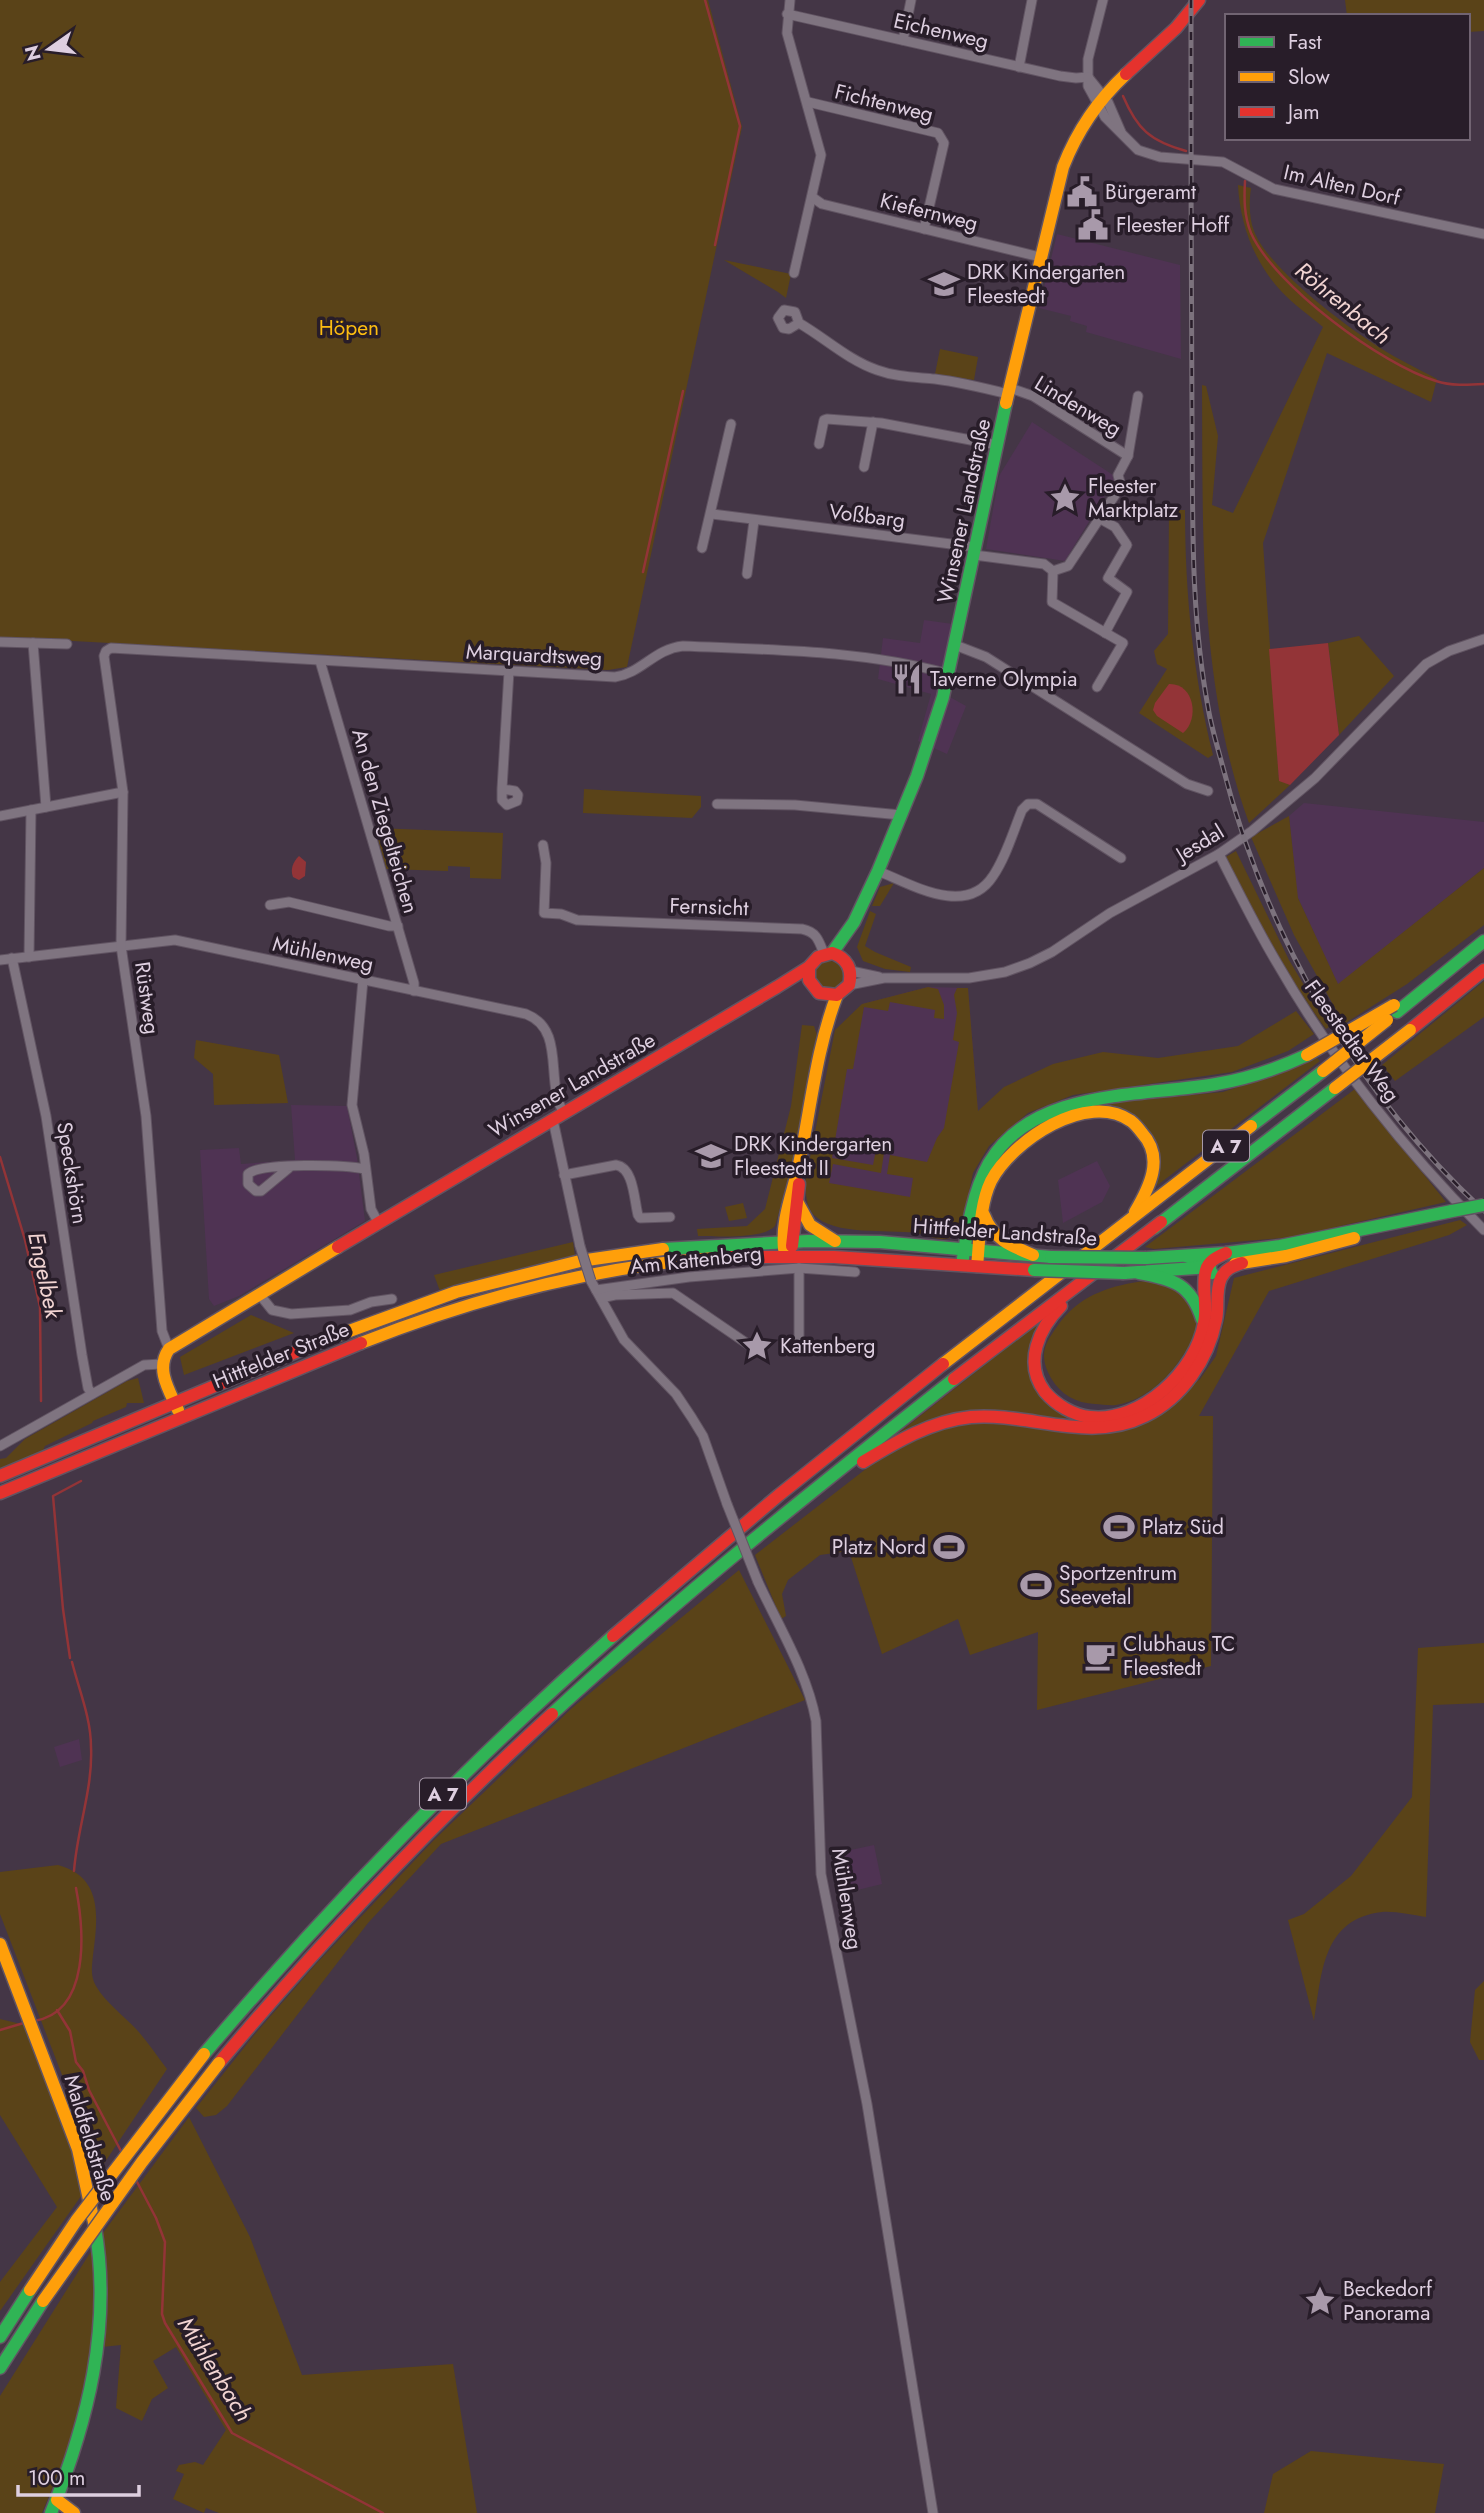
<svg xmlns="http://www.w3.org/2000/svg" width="1484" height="2513" font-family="Jost,sans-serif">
<rect width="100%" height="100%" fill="#443646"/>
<!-- built -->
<g fill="#4f3353">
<polygon points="1057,234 1180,265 1181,359 1086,332 1087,326 1070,321 1071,316 1039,308"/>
<polygon points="1032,422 1116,477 1065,561 986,549 999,476"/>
<polygon points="924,620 953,624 939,691 966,706 947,754 918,741 931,694 878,679 883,638 920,643"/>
<polygon points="1304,803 1484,822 1484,868 1338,985 1297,896 1289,816"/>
<polygon points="928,987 968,988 978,1111 922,1205 816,1195 862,1004"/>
<polygon points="291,1105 347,1106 357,1158 365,1221 239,1296 214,1306 209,1299 200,1150 239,1148 241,1164 295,1160"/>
<polygon points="1097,1161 1110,1186 1102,1202 1063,1223 1058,1180"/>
<polygon points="79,1739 82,1760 60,1767 54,1747"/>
<polygon points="874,1845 882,1884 837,1895 832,1854"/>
</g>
<!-- green -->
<g fill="#5a4318">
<polygon points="0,0 708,0 742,127 627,667 608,670 0,637"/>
<polygon points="1345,0 1484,0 1484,31 1468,32 1468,16 1347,16"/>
<path d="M1238,185L1251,188C1249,202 1249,218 1254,231C1267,266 1339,321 1371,342C1391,356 1415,367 1437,379L1431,402L1327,353L1263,543L1279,780L1290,785L1249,823C1198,683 1203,531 1202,385L1206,386L1218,436L1212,505L1233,513L1323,327C1309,315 1293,304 1281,291C1254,262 1240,224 1238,185Z"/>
<polygon points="724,260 791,274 786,298 778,292"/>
<polygon points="940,349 978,357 974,380 935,374"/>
<path d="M1169,510H1185C1185,593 1193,674 1213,755L1208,758L1139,713L1167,669L1157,664L1154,651L1168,634Z"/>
<polygon points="1359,636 1394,676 1339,735 1328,643"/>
<polygon points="584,789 701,796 701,807 692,818 583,813"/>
<polygon points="1289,816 1298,898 1338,984 1484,868 1484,925 1407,984 1344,1024 1294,935 1251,837"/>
<polygon points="375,828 503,833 501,879 470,878 470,867 448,866 448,871 386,869"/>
<path d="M1236,851L1289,960L1329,1027L1326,1029C1286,976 1256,917 1224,858Z"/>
<polygon points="894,883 880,906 872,906 880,887"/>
<polygon points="870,911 876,914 865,946 875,952 911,967 910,972 885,969 863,961 857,947"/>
<circle cx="829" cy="975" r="14"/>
<polygon points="1484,981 1484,1017 1395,1081 1382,1065"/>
<path d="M928,987L938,989L944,1005V1019L934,1018L935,1010L890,1002L888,1011L864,1007L853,1069H847L832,1158L873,1165L876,1150L884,1153L881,1173L833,1164L829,1183L910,1197L913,1178L887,1174L890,1155L927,1162L937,1138L944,1128L959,1042L953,1040L957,1013L954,995L957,988H968L978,1111L1004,1087L1053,1064L1103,1052L1158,1058L1238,1046L1296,1011L1314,1034L1288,1051L1232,1072L1073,1095L1028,1113L989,1146L973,1173L961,1230C956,1235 950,1240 942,1239C933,1239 924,1234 915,1233C887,1229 834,1236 814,1215C806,1207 806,1194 805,1183L835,1030L862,1004Z"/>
<path d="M802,1025L814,1026L817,1035L790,1173L775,1226C762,1240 717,1236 698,1236L697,1229L747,1226L765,1209L791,1106Z"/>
<polygon points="196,1040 279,1055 288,1103 214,1105 213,1074 194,1058"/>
<polygon points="1316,1057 1320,1061 1155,1187 1160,1154 1099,1104 1223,1092 1279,1073"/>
<polygon points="1355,1089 1446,1202 1292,1237 1154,1249 1145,1247"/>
<polygon points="743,1203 747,1218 729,1221 725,1207"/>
<polygon points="1460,1220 1467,1225 1449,1235 1269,1291 1199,1416 1213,1416 1211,1666 1037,1710 1038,1632 970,1655 958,1619 882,1654 849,1551 820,1555 788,1580 782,1594 786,1616 781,1619 755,1555 889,1451 933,1431 984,1421 1154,1418 1200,1379 1216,1356 1234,1278"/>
<polygon points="573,1242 575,1256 440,1291 434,1275"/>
<path d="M1145,1281L1170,1285L1185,1292L1198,1327C1184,1361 1155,1399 1116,1405C1110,1406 1101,1404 1095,1404C1076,1403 1061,1395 1051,1378C1046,1369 1042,1359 1045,1348C1048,1338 1055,1330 1061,1321C1082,1294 1113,1285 1145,1281Z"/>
<polygon points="251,1315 294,1333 184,1375 180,1357"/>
<path d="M1040,1321L1028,1349L1067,1418L1059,1419C992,1406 959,1403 896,1435Z"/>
<polygon points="138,1378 144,1403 127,1403 126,1407 93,1421 92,1423 45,1446 42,1452 0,1470 0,1459 6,1458 25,1439 127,1381"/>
<polygon points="739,1570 805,1700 441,1844 368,1923 227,2106 216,2115 204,2117 196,2108 255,2034 315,1965 434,1840 572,1708"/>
<path d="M1484,1643V1703L1433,1705L1426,1917C1412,1915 1396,1911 1382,1912C1322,1919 1322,1973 1314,2021L1288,1920L1304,1914L1351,1876L1412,1797L1418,1648Z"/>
<path d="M58,1865C103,1877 98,1917 93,1955C92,1966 90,1976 96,1986C105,2002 124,2016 137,2030C148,2042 157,2056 167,2069L99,2171L0,1914V1872Z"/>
<polygon points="1484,1981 1484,2060 1479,2060 1470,2042 1475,1990"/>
<polygon points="0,2019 25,2025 79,2161 86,2189 0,2311 0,2282 57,2207 0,2115"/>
<path d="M189,2117L250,2237L302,2375L453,2364L477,2513H219L206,2508L204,2513L173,2499L184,2474L176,2471L179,2465L195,2462L203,2465L226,2430L176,2347L153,2361L168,2388L152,2399L142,2421L116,2408L121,2345L92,2348C85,2406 65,2459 42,2513H0V2396L100,2237Z"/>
<polygon points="1311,2451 1444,2464 1435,2513 1264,2513 1273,2474"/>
</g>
<!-- water -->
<g fill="#933437">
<polygon points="1328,643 1339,735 1290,785 1279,781 1269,649"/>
<path d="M1169,684C1194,683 1200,719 1183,733L1157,716L1153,710L1155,703Z"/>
<path d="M299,856L306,862L305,876L299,880L293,877C290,869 293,862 299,856Z"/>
</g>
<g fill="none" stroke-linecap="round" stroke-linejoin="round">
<!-- stream -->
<g stroke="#933437" stroke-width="2.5">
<polyline points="705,0 740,126 715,245"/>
<path d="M1123,96C1137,129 1150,141 1186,151"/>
<path d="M1245,181C1244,199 1244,216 1251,233C1274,285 1382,365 1436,381C1451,386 1468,385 1484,384"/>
<polyline points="643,572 683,391"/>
<polyline points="0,1157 25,1240 40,1307 41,1401"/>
<polyline points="70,1658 63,1609 53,1496 81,1481"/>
<path d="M72,1662C79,1690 91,1718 91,1747C93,1789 77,1829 74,1871"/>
<polyline points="57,2010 70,2031 76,2062 83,2071 89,2090 122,2153"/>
<path d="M34,2021C91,2012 84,1930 76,1888"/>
<polyline points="0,2030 27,2022"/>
<polyline points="136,2180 156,2218 165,2242 162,2314 165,2323 232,2433 383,2513"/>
</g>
<!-- street casing -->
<g stroke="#615462" stroke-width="11">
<g id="street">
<polyline points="790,0 787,33 821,155 794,273"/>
<polyline points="1103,0 1088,59 1088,86 1105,117 1138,150 1160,157 1223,162 1274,189 1484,234"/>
<polyline points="787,14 1060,76 1076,78 1088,77"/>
<polyline points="903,40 911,0"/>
<polyline points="1019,67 1032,0"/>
<polyline points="1088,77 1108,102 1121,132"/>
<polyline points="808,102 938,133 944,143 924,229"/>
<polyline points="812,197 822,204 1040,257"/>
<path d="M799,323L795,312L784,310L778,318L783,328L789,329L799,323C825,338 848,360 877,370C896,377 915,377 935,379C960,382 984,388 1008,394"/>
<polyline points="1010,388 1033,396 1128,456"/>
<polyline points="819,444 824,420 827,419 881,423 997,445"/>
<polyline points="864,467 873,422"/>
<polyline points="712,514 975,547"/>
<polyline points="1099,518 1115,527 1127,545 1108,578 1127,592 1105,633"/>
<polyline points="702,548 731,424"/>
<polyline points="974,555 1044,564 1053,571"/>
<polyline points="1053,571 1068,566 1121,486 1118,475 1128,456 1138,396"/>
<polyline points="1053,571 1052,602 1123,643 1097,687"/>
<polyline points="747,574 754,521"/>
<polyline points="0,642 67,644"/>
<polyline points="33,643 46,807"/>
<polyline points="955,645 986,657 1187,784 1208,791"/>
<polyline points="320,661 414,983 414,991"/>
<polyline points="502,789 515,791 518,795 517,801 507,805 502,800 502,789 509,671"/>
<polyline points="717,804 795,805 901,815"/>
<polyline points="0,816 123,792"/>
<path d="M543,845L546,863L544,913L561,914L577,920L802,929C817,932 819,941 824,954"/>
<path d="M1219,854C1238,891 1256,928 1277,963C1332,1059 1406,1152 1484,1230"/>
<path d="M878,871C911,884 966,918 993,876C1006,857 1013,832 1022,810L1028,804H1037L1121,858"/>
<polyline points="270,905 289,902 389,926 398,926"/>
<polyline points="29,957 31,810"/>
<polyline points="12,958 46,1116 82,1355 88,1388 92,1394"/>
<path d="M0,960L175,940L526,1014C567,1030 544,1083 564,1113"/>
<polyline points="851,971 879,977"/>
<polyline points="363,980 352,1105 364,1154 371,1209 379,1224"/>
<polyline points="849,985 884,978 969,978 1005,972 1030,963 1052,952 1110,913 1219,854 1252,831 1315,778 1426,664 1449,651 1484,639"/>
<polyline points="553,1120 580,1246"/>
<path d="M290,1167L261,1191H256L248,1184V1174C261,1162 346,1165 365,1169"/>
<path d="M564,1175L616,1165C634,1168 634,1200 638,1215L640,1218L670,1217"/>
<polyline points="799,1268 799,1348"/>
<polyline points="591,1281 624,1340 676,1394 692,1418 703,1436 727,1504"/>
<polyline points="596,1290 689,1277 799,1268 855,1272"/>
<polyline points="260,1295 272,1310 291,1314 350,1310 371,1302 392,1299"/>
<polyline points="601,1298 615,1295 673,1293 752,1347"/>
<path d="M169,1349L162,1331L146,1116L121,946L123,792L104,656L106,651L111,648L615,677C642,673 654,649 683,646C773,650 862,650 949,674"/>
<polyline points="0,1446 144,1365 161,1364"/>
<path d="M758,1582C779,1627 807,1672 816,1721L821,1874L867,2104L933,2513"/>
</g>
</g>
<!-- fast casing -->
<g stroke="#615462" stroke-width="15">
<g id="fast">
<polyline points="832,953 854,922 878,871 917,776 943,697 1006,403"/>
<polyline points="1397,1012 1484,941"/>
<polyline points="1251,1126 1323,1071"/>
<polyline points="1154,1228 1335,1088"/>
<polyline points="663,1249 808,1241 880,1242 1051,1257"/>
<polyline points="1186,1256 1196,1260 1212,1273"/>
<polyline points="1146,1258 1226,1253 1280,1246 1452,1211"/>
<path d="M962,1265C967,1231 972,1193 989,1163C1033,1088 1141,1097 1216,1084C1247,1079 1279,1068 1307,1055"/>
<polyline points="1124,1273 1210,1267"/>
<path d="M1139,1273C1173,1279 1191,1284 1202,1319"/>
<path d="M552,1714C680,1596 817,1487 954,1379"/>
<path d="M204,2054C331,1905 466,1765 613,1636"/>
<polyline points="0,2337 30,2290"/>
<polyline points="0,2368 43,2301"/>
<path d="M51,2513C88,2421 112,2327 95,2227"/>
</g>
</g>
<!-- slow casing -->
<g stroke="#615462" stroke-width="15">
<g id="slow">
<path d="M1006,403L1063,167C1077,131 1097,101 1126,74"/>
<polyline points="798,1203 810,1225 835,1241"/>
<path d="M984,1215C993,1239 1011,1246 1033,1255"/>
<path d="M784,1249C781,1219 793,1193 799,1164C811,1107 816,1050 837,995"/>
<polyline points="1235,1264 1286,1256 1354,1238"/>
<path d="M977,1266C980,1239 979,1206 991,1181C1012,1141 1087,1090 1131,1121C1135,1124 1139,1129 1142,1133C1165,1158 1149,1188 1135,1212"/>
<polyline points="322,1341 456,1292 580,1261 663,1249"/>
<path d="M361,1343C480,1296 602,1264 730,1257"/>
<polyline points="943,1364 1251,1126"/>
<path d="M178,1410C169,1390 155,1369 169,1349L338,1247"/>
<polyline points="0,1944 78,2149 95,2227"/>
<polyline points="57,2500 74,2513"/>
</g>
</g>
<!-- jam casing -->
<g stroke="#615462" stroke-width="15">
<g id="jam">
<polyline points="1126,74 1176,28 1199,0"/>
<polyline points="1410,1030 1484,970"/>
<polyline points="792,1246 799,1184"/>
<path d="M338,1247L777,987L809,967L818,957L832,953C847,958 853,969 849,985L837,995L819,993L809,980V967"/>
<polyline points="730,1257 834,1257 1034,1270"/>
<path d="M1061,1306C1039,1328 1023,1363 1045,1392C1056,1405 1073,1415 1090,1417C1141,1423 1196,1371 1204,1323C1208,1306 1201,1286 1206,1270C1209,1260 1218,1257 1226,1253"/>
<polyline points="954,1379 1161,1222"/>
<path d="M863,1462C896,1442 931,1421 971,1417C1029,1412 1089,1444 1145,1416C1182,1398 1208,1360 1216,1320C1219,1307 1215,1291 1221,1278C1225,1269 1233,1266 1242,1263"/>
<polyline points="0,1476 322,1341"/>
<polyline points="0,1493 361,1343"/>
<polyline points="613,1636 779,1495 943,1364"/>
<path d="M219,2063C323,1939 433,1823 552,1714"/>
</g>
</g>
<!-- street -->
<use href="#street" stroke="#7f7480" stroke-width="9"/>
<!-- fast -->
<use href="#fast" stroke="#30b455" stroke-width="12"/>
<!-- slow -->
<use href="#slow" stroke="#ff9f0a" stroke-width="12"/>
<!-- jam -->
<use href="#jam" stroke="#e5322d" stroke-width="12"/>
<!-- rail casing -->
<g stroke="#7c727d" stroke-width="5">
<path id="rail" d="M1191,0C1191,139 1191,277 1192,416C1193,513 1190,611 1208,707C1211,726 1217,745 1222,764C1265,933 1355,1092 1484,1211"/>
</g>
<!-- rail -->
<use href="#rail" stroke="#281d29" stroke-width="2.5" stroke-dasharray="8" stroke-linecap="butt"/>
<!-- street-bridge casing -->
<g stroke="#615462" stroke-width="11" stroke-linecap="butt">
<g id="street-bridge">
<polyline points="580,1246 591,1281"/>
<polyline points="727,1504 758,1582"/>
</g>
</g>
<!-- fast-bridge casing -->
<g stroke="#615462" stroke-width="15" stroke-linecap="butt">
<g id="fast-bridge">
<polyline points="1452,1211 1484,1205"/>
<polyline points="1051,1257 1146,1258"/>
<polyline points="1034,1270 1124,1273"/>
</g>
</g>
<!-- slow-bridge casing -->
<g stroke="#615462" stroke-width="15" stroke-linecap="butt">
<g id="slow-bridge">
<polyline points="1307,1055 1394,1005"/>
<polyline points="1323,1071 1387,1020"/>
<polyline points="1335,1088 1410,1030"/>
<polyline points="30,2290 76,2221 204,2054"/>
<polyline points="43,2301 142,2162 219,2063"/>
</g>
</g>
<!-- street-bridge -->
<use href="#street-bridge" stroke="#7f7480" stroke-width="9"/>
<!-- fast-bridge -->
<use href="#fast-bridge" stroke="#30b455" stroke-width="12"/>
<!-- slow-bridge -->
<use href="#slow-bridge" stroke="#ff9f0a" stroke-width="12"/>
</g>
<!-- icons -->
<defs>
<g id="civic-bare" transform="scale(2.415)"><path d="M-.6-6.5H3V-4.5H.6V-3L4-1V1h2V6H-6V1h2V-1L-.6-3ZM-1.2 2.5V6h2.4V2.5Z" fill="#a899aa" stroke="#281d29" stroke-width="2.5" paint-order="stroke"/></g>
<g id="school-bare" transform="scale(2.415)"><path d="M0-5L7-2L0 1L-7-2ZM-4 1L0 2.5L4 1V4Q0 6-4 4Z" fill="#a899aa" stroke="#281d29" stroke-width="2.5" paint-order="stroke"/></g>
<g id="sight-bare" transform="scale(2.415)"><path d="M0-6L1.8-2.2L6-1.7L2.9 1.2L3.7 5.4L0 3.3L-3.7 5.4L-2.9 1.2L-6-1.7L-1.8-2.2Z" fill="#a899aa" stroke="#281d29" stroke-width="2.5" paint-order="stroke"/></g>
<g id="restaurant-bare" transform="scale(2.415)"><path d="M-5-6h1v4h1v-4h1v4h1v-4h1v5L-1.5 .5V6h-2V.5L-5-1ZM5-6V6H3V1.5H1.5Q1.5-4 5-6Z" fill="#a899aa" stroke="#281d29" stroke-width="2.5" paint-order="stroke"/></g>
<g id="stadium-bare" transform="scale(2.415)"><path d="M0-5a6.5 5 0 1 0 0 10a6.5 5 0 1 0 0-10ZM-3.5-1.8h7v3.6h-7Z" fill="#a899aa" stroke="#281d29" stroke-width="2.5" paint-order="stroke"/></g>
<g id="cafe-bare" transform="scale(2.415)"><path d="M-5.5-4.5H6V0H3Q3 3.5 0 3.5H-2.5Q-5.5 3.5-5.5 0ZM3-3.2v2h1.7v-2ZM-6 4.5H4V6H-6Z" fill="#a899aa" stroke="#281d29" stroke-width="2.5" paint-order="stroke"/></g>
</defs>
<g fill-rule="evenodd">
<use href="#civic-bare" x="1082" y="192"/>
<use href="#civic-bare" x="1093" y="225"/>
<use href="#school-bare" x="944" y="284"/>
<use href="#sight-bare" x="1065" y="498"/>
<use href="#restaurant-bare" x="907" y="679"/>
<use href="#school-bare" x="711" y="1156"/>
<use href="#sight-bare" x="757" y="1346"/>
<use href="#stadium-bare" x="1119" y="1527"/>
<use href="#stadium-bare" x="949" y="1547"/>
<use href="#stadium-bare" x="1036" y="1585"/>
<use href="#cafe-bare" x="1100" y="1656"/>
<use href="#sight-bare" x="1320" y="2301"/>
</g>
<g text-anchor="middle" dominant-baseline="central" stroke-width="7" stroke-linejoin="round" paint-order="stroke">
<!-- shield labels -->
<g fill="#281d29" stroke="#a79aa9" stroke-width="2">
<rect x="1203" y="1130.5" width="46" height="31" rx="5"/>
<rect x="420" y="1778.5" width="46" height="31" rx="5"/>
</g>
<g font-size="19" font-weight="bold" fill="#decfe0">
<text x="1226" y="1146">A 7</text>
<text x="443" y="1794">A 7</text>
</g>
<!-- street labels -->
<g font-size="21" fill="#decfe0" stroke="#281d29">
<text transform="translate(941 31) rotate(13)">Eichenweg</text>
<text transform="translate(884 103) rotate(14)">Fichtenweg</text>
<text transform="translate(1342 185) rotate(13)">Im Alten Dorf</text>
<text transform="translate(929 212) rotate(14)">Kiefernweg</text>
<text transform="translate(1078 406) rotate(31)">Lindenweg</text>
<text transform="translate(964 511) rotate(-78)">Winsener Landstraße</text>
<text transform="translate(867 516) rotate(7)">Voßbarg</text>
<text transform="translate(534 655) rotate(3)">Marquardtsweg</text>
<text transform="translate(385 821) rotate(74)">An den Ziegelteichen</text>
<text transform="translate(1200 843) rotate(-31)">Jesdal</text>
<text transform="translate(709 907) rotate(2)">Fernsicht</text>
<text transform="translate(323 954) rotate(12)">Mühlenweg</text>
<text transform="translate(147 998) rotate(82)">Rüstweg</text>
<text transform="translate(1352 1041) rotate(54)">Fleestedter Weg</text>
<text transform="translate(572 1085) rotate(-30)">Winsener Landstraße</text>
<text transform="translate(72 1173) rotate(81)">Speckshörn</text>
<text transform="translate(1005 1232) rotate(4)">Hittfelder Landstraße</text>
<text transform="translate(696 1260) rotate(-6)">Am Kattenberg</text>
<text transform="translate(281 1355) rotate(-22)">Hittfelder Straße</text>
<text transform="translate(847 1899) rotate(81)">Mühlenweg</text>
<text transform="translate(90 2138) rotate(73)">Maldfeldstraße</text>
</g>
<!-- poi labels -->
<g font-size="21" fill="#decfe0" stroke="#281d29" text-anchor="start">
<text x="1105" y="192">Bürgeramt</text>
<text x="1116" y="225">Fleester Hoff</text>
<text x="967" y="272">DRK Kindergarten<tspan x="967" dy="24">Fleestedt</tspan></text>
<text x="1088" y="486">Fleester<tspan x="1088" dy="24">Marktplatz</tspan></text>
<text x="930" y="679">Taverne Olympia</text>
<text x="734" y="1144">DRK Kindergarten<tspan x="734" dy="24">Fleestedt II</tspan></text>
<text x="780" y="1346">Kattenberg</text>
<text x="1142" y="1527">Platz Süd</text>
<text x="926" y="1547" text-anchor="end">Platz Nord</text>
<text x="1059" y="1573">Sportzentrum<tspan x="1059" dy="24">Seevetal</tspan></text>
<text x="1123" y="1644">Clubhaus TC<tspan x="1123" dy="24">Fleestedt</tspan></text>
<text x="1343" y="2289">Beckedorf<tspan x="1343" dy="24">Panorama</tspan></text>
</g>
<!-- park labels -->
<g font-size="21" fill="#fcbc11" stroke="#281d29">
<text x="349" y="328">Höpen</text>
</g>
<!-- water labels -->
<g font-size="23" font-style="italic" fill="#f2d4d2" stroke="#281d29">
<text transform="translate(1343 303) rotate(39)">Röhrenbach</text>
<text transform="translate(45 1275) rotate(78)">Engelbek</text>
<text transform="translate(215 2369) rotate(58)">Mühlenbach</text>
</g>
</g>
<!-- legend -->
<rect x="1225" y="14" width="245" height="126" fill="#281d29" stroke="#716472" stroke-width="2"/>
<rect x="1239" y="37" width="35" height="10" fill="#30b455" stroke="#716472" stroke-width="2"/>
<text x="1288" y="49" font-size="21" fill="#decfe0">Fast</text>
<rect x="1239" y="72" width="35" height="10" fill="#ff9f0a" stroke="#716472" stroke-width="2"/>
<text x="1288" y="84" font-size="21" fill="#decfe0">Slow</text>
<rect x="1239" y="107" width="35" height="10" fill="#e5322d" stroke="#716472" stroke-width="2"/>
<text x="1288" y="119" font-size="21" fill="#decfe0">Jam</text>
<!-- north arrow -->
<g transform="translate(49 49) rotate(256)" stroke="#281d29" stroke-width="5" paint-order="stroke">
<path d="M0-5L12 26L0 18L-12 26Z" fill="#decfe0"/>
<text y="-10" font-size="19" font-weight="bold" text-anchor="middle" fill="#decfe0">N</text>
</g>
<!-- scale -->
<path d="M18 2485v10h121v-10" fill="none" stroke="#decfe0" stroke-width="3.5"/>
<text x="28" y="2485" font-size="21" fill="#decfe0" stroke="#281d29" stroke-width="5" paint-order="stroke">100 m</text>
</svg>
